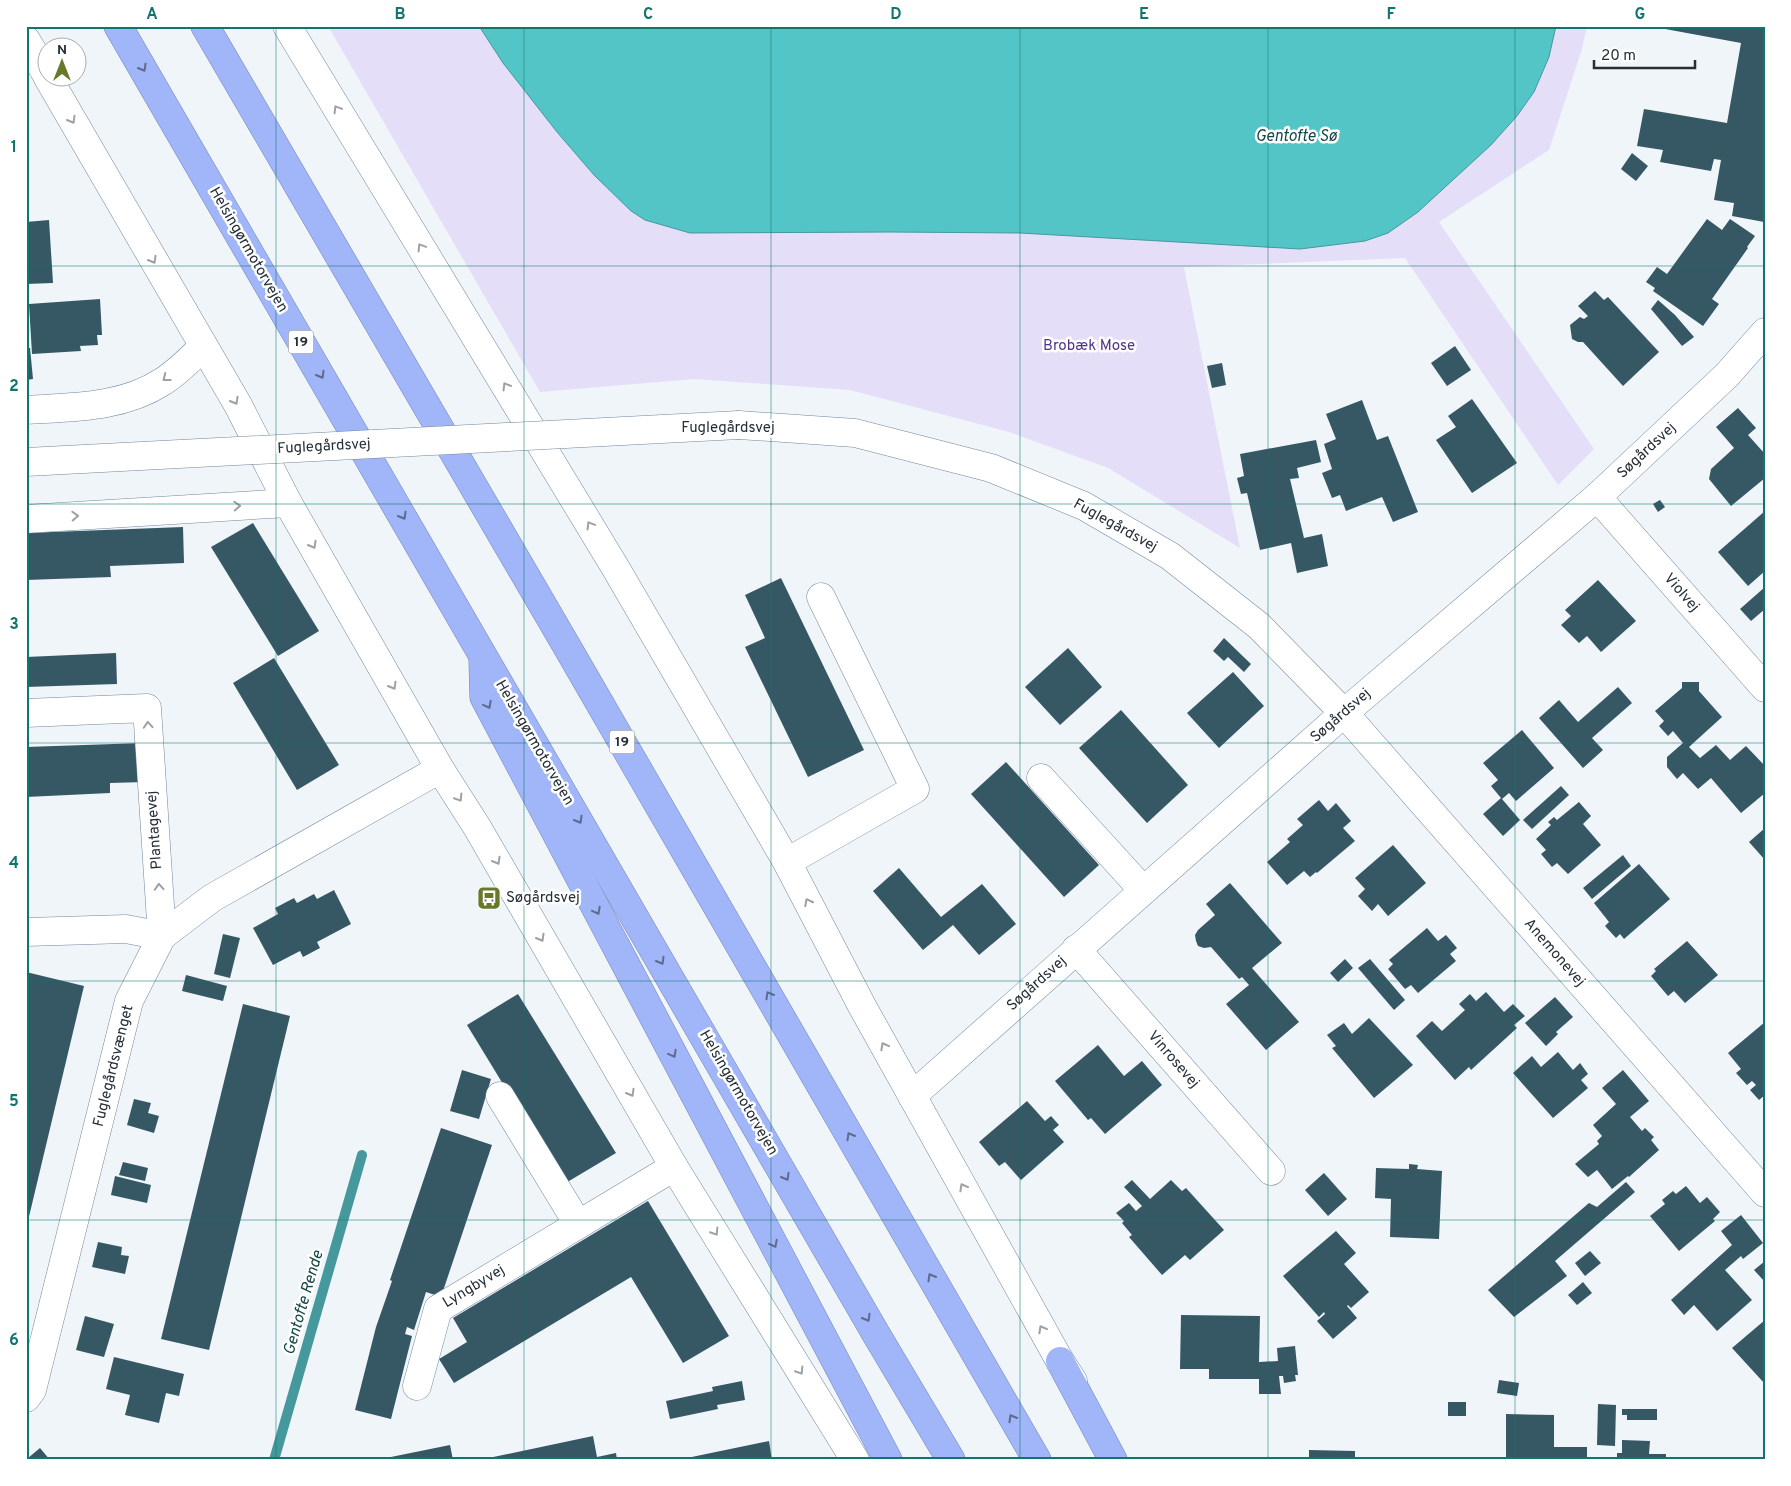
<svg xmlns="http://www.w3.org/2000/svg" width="1791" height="1486" font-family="Overpass,sans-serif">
<rect width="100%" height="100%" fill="#f0f5fa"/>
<!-- green -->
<polygon fill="#e5def9" points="328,26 479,26 503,63 557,132 594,175 631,211 889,232 1020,233 1300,249 1365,241 1388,233 1418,212 1490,145 1517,116 1534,92 1549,57 1556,26 1587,26 1582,49 1549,150 1439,222 1594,449 1558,485 1405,258 1184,267 1240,548 1108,468 1009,432 850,390 694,379 540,392"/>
<!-- water -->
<polygon fill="#53c5c6" stroke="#45989b" points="479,26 1556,26 1549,57 1534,92 1517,116 1491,145 1418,212 1388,233 1365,241 1300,249 1020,233 889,232 690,233 645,220 631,211 594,175 557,132 503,63"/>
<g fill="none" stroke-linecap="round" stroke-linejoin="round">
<!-- stream -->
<polyline stroke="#45989b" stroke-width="10" points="274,1460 362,1155"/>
</g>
<!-- building -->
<g fill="#365864">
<polygon points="1649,26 1765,26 1764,222 1732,216 1734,203 1714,200 1721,160 1714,159 1711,171 1660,162 1663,150 1637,146 1644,109 1727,123 1741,43"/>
<polygon points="1632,153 1648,166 1636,181 1621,169"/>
<polygon points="1707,219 1722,230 1730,219 1755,236 1747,247 1748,248 1712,299 1719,304 1703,326 1653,291 1655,288 1646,282 1657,267 1667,274"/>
<polygon points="49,220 53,283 26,284 26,222"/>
<polygon points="1595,291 1604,300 1608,297 1659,352 1623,386 1583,342 1578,342 1572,339 1570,325 1580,317 1584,319 1588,316 1578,306"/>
<polygon points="100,299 102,335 97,335 98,345 80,346 81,351 32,354 29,304"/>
<polygon points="1658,300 1675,315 1694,337 1682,346 1651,309"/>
<polygon points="1455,346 1471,370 1447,386 1431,363"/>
<polygon points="26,348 30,348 33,379 26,380"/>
<polygon points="1222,363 1226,385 1212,388 1207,366"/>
<polygon points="1472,399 1517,463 1472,493 1436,440 1456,427 1448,416"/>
<polygon points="1362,400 1377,440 1388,436 1418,512 1393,522 1382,497 1346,511 1340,495 1332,498 1322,473 1332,469 1324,444 1336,439 1326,414"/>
<polygon points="1738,408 1756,428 1748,435 1765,454 1765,478 1731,506 1709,479 1711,469 1734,448 1716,427"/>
<polygon points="1316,440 1321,462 1297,468 1299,478 1290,479 1304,538 1322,534 1328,566 1297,573 1291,543 1260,550 1247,493 1241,494 1237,478 1244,476 1240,454"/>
<polygon points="1660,500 1665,507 1658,512 1653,504"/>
<polygon points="1765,511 1765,571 1748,586 1718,552"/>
<polygon points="253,523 319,631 278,656 211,547"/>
<polygon points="183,527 184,563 110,566 111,577 26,580 26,533"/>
<polygon points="781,578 864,750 808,777 745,647 765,638 745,595"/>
<polygon points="1598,580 1636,621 1601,652 1587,636 1579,643 1561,625 1571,616 1565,610"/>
<polygon points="1765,587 1765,609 1751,621 1740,609"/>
<polygon points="1224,638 1251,664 1244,672 1228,657 1224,661 1213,651"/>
<polygon points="1068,648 1102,687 1060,725 1025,687"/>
<polygon points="116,653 117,684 26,687 26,657"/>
<polygon points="274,658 339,765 297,790 233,683"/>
<polygon points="1233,672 1264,706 1219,748 1187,713"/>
<polygon points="1682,682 1699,682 1699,691 1722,717 1689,747 1700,758 1716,745 1730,760 1746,746 1765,766 1765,793 1741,813 1711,778 1698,789 1683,773 1677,779 1667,767 1667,757 1683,743 1673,731 1668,736 1659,726 1664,721 1655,711 1682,688"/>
<polygon points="1618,687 1632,703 1592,738 1603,750 1583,768 1539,718 1559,700 1578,722"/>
<polygon points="1121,710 1188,785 1147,823 1079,748"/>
<polygon points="1522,730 1554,768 1516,801 1509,793 1502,799 1520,820 1503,836 1483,814 1501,798 1491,786 1498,780 1483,763"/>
<polygon points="143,743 145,782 110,783 110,793 26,797 26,747"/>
<polygon points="1006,762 1099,865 1064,897 971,794"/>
<polygon points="1561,786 1569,795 1532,829 1523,820"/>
<polygon points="1319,800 1328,811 1336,803 1351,821 1343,828 1355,841 1317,873 1316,872 1310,877 1304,871 1287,885 1267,862 1290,842 1287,839 1303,825 1297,819"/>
<polygon points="1579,802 1591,816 1583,824 1601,845 1568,874 1557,863 1552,867 1541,854 1546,850 1536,839 1551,825 1548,822 1554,817 1557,820"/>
<polygon points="1765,828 1765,860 1749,842"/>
<polygon points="1393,845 1426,883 1388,916 1378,904 1372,911 1358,896 1365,889 1355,878"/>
<polygon points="1623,855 1631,866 1592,899 1583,888"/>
<polygon points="1639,864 1670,899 1624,939 1620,934 1616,938 1605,926 1609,922 1594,903"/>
<polygon points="899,868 941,917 982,884 1016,924 979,955 953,925 923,950 873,891"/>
<polygon points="1230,883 1282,943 1252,968 1299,1022 1266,1050 1226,1004 1249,985 1242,977 1239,979 1211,947 1204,948 1198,946 1196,941 1195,935 1198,930 1215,915 1206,904"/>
<polygon points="334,890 351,924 317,942 320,948 303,957 300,951 273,965 253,928 278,914 275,908 294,898 297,903 314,894 317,899"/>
<polygon points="1427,928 1438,941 1446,935 1457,948 1450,954 1456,961 1418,993 1411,985 1405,989 1388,969 1393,964 1389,960"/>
<polygon points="223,934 240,938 230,978 214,974"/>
<polygon points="1687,941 1718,975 1685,1003 1674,991 1668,996 1651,976 1656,971 1654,969"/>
<polygon points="1345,959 1353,968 1338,982 1330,973"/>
<polygon points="1370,959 1405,1000 1394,1010 1358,968"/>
<polygon points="26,972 84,986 27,1225 26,1225"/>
<polygon points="186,975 227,986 223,1001 182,991"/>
<polygon points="1486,992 1504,1012 1513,1004 1525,1016 1514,1025 1517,1028 1471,1070 1469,1067 1455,1080 1416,1036 1432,1021 1442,1031 1465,1010 1459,1004 1470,994 1476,1001"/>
<polygon points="518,994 616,1153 564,1184 467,1025"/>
<polygon points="1555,997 1573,1017 1556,1032 1558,1034 1546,1046 1525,1023"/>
<polygon points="243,1004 290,1016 209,1350 161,1339"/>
<polygon points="1369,1018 1413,1065 1374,1098 1332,1048 1336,1046 1327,1035 1344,1023 1352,1034"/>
<polygon points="1765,1022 1765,1095 1759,1100 1750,1090 1756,1085 1752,1081 1747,1085 1736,1073 1741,1069 1728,1053"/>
<polygon points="1098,1045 1124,1076 1142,1061 1162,1085 1105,1134 1091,1118 1088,1120 1055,1081"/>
<polygon points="1558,1052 1573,1070 1580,1063 1588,1074 1581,1080 1588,1088 1553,1118 1513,1073 1532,1056 1541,1067"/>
<polygon points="462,1070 491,1079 479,1119 450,1111"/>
<polygon points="1623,1070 1649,1101 1630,1117 1642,1131 1645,1128 1654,1137 1651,1140 1659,1150 1629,1177 1628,1176 1612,1189 1597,1170 1588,1177 1575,1164 1599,1144 1597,1141 1602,1136 1593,1125 1616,1104 1602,1088"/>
<polygon points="134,1099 151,1103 148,1113 159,1116 154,1133 127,1125"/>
<polygon points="1027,1101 1045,1121 1051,1116 1059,1125 1053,1130 1064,1142 1021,1180 1005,1162 999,1166 979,1142"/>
<polygon points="441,1128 492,1145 441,1297 426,1292 414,1330 407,1327 405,1334 412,1336 391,1419 355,1410 376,1327 392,1281 390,1280"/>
<polygon points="123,1162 148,1168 145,1181 119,1175"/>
<polygon points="1409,1164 1418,1165 1417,1169 1442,1171 1439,1239 1390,1237 1391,1199 1375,1198 1376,1168 1409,1169"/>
<polygon points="1324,1173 1347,1199 1328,1216 1305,1190"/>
<polygon points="115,1176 151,1185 147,1203 111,1195"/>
<polygon points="1132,1180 1150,1199 1171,1180 1182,1191 1186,1188 1224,1230 1190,1260 1185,1255 1162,1275 1129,1237 1132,1235 1122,1223 1124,1221 1116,1213 1129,1203 1136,1211 1142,1206 1124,1187"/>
<polygon points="1626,1182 1635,1192 1555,1261 1567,1276 1514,1317 1488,1290 1589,1203 1597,1207"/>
<polygon points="1686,1186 1700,1203 1707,1197 1720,1212 1713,1219 1715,1221 1679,1251 1650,1216 1665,1204 1662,1200 1673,1191 1676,1194"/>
<polygon points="648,1201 729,1336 683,1363 631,1277 454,1383 439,1359 467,1342 453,1318"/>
<polygon points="1741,1215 1763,1243 1743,1259 1741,1256 1725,1270 1752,1300 1717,1331 1694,1305 1684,1315 1671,1300 1732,1245 1721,1231"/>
<polygon points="1336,1231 1356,1253 1344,1264 1369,1292 1351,1308 1348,1305 1347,1306 1357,1318 1333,1339 1317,1321 1325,1314 1324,1312 1319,1317 1283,1276"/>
<polygon points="98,1242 122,1247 121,1255 129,1256 125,1274 92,1267"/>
<polygon points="1590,1251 1601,1263 1585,1276 1575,1263"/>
<polygon points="1765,1261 1765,1282 1754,1270"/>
<polygon points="1583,1282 1592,1293 1577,1305 1568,1295"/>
<polygon points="1181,1315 1260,1316 1259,1362 1278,1361 1277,1348 1295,1346 1298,1375 1295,1375 1296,1381 1284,1383 1283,1376 1279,1376 1281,1394 1259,1394 1259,1379 1209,1379 1209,1369 1180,1369"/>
<polygon points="85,1316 114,1324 104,1357 76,1350"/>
<polygon points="1765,1320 1765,1384 1732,1348"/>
<polygon points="114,1357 184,1374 179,1396 166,1393 159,1423 125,1415 130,1395 106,1389"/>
<polygon points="1499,1380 1519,1383 1517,1396 1497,1393"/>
<polygon points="742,1381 745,1400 717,1405 718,1409 670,1419 666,1401 713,1391 712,1387"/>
<rect x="1448" y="1402" width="18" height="14"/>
<polygon points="1598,1404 1616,1405 1615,1446 1597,1445"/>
<polygon points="1622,1409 1657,1409 1657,1420 1627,1420 1627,1415 1622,1415"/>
<polygon points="1506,1414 1554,1415 1554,1447 1587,1447 1587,1460 1506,1460"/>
<polygon points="593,1436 597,1457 616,1453 617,1460 479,1460"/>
<polygon points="1622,1440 1650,1441 1649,1454 1666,1454 1666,1457 1687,1458 1687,1460 1617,1460 1617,1453 1622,1453"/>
<polygon points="769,1441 772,1460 682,1460 682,1459"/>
<polygon points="450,1445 453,1460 381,1460 381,1459"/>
<polygon points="40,1448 50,1460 30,1460 28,1458"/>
<polygon points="1309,1450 1355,1451 1355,1460 1309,1460"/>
</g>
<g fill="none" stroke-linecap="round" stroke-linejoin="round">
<!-- minor casing -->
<g stroke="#70889e" stroke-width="29">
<g id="minor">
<polyline points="287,26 615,567 787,862 862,1006 1060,1361 1073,1381"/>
<polyline points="26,40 48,77"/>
<polyline points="48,78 238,405 288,503 440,769 477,827 674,1167 855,1460"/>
<path d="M26,410C72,407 122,408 162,382C177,373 190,359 203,347"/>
<polyline points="739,425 855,433 991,468 1084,506 1170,556 1259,626 1344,713 1765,1193"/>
<polyline points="1597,497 1765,688"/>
<polyline points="26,519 288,503"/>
<polyline points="26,713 147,708 162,936"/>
<polyline points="1041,778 1143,890"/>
<polyline points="787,862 915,789 821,597"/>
<polyline points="26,932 126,929 162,936"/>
<polyline points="1076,949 1271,1171"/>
<polyline points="500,1096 578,1224"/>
<polyline points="912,1096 1344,713 1597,497 1727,375 1765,332"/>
<polyline points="417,1386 438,1309 674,1167"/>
<polyline points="26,1398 32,1390 129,1001 162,936 212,898 440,769"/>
</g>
</g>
<!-- highway casing -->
<g stroke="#7686b5" stroke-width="29">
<g id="highway">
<polyline points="118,26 876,1334 951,1460"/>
<polyline points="205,26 566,645 1037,1460"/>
<polyline points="483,659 484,697 888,1460"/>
<polyline points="1060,1361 1113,1460"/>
</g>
</g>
<!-- minor -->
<use href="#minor" stroke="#fff" stroke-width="28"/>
<!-- highway -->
<use href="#highway" stroke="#a1b5f9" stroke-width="28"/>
<!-- minor-bridge casing -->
<g stroke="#70889e" stroke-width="29" stroke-linecap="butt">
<polyline id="minor-bridge" points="26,462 739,425"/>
</g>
<!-- minor-bridge -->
<use href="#minor-bridge" stroke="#fff" stroke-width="28"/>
</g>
<!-- one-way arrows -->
<defs><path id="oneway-chevron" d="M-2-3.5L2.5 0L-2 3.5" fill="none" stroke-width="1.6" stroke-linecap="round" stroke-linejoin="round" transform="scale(1.25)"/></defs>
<g stroke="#5d6b8f">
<use href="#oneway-chevron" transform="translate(143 68) rotate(60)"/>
<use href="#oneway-chevron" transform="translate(321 375) rotate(60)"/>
<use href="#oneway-chevron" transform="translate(403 516) rotate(60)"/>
<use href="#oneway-chevron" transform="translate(488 705) rotate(62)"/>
<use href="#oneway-chevron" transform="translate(579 820) rotate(60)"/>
<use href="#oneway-chevron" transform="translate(597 911) rotate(62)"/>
<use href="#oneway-chevron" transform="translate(661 961) rotate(60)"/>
<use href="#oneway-chevron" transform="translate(769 995) rotate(-120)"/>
<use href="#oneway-chevron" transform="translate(673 1054) rotate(62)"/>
<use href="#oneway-chevron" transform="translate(850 1136) rotate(-120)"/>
<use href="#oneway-chevron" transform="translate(786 1177) rotate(60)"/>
<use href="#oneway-chevron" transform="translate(774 1244) rotate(62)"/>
<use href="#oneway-chevron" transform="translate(931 1277) rotate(-120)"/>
<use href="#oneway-chevron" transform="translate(867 1318) rotate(60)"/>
<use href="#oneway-chevron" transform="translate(1012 1418) rotate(-120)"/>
</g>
<g stroke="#9da1a5">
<use href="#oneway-chevron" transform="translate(337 109) rotate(-121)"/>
<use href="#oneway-chevron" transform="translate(72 120) rotate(60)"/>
<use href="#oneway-chevron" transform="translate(421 247) rotate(-121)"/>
<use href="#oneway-chevron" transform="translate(153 260) rotate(60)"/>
<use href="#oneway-chevron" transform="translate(166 378) rotate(142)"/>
<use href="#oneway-chevron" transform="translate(506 386) rotate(-121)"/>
<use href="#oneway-chevron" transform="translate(235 401) rotate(60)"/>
<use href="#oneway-chevron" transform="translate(237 506) rotate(-3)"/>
<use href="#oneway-chevron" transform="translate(75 516) rotate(-3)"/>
<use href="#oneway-chevron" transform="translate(590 525) rotate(-121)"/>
<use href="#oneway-chevron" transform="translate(313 545) rotate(60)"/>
<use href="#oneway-chevron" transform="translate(393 686) rotate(60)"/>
<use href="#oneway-chevron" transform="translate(148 725) rotate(-94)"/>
<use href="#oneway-chevron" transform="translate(459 798) rotate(58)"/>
<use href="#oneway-chevron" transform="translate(497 861) rotate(60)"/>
<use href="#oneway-chevron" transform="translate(159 887) rotate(-94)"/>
<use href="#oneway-chevron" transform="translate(808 902) rotate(-117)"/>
<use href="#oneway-chevron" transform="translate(541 938) rotate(60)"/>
<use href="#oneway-chevron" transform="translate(884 1046) rotate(-119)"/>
<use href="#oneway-chevron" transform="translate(631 1093) rotate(60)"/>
<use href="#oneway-chevron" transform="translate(963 1187) rotate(-119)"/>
<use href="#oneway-chevron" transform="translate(715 1232) rotate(58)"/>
<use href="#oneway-chevron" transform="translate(1042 1329) rotate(-119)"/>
<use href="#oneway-chevron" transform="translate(800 1371) rotate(58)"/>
</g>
<!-- grid -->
<path fill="none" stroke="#0f766e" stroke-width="1" stroke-opacity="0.55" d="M276,26V1460M524,26V1460M771,26V1460M1020,26V1460M1268,26V1460M1515,26V1460M26,266H1765M26,504H1765M26,743H1765M26,981H1765M26,1220H1765"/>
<!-- icons -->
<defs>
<g id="bus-square" transform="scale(1.25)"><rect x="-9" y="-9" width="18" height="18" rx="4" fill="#687a29" stroke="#fff"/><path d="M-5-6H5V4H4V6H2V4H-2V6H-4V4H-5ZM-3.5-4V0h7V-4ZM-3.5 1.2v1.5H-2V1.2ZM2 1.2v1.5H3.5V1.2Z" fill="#fff"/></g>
</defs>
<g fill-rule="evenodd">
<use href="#bus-square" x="489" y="898"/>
</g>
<g text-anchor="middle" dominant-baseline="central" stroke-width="5" stroke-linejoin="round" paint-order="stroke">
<!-- shield labels -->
<g fill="#fff" stroke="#666d74" stroke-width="1">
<rect x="288.5" y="330.5" width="25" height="23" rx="4"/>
<rect x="609.5" y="730.5" width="25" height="23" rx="4"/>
</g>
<g font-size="14" font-weight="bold" fill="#252f38">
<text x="301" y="342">19</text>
<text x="622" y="742">19</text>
</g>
<!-- street labels -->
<g font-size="15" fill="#252f38" stroke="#fff">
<text transform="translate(248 250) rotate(60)">Helsingørmotorvejen</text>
<text x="728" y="428">Fuglegårdsvej</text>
<text transform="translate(324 447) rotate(-3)">Fuglegårdsvej</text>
<text transform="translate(1647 451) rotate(-43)">Søgårdsvej</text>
<text transform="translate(1115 526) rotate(29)">Fuglegårdsvej</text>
<text transform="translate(1681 593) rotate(49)">Violvej</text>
<text transform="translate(1341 716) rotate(-41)">Søgårdsvej</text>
<text transform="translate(534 743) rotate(60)">Helsingørmotorvejen</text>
<text transform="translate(155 830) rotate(-94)">Plantagevej</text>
<text transform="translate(1554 953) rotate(49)">Anemonevej</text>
<text transform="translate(1037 984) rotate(-42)">Søgårdsvej</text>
<text transform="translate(1173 1060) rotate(49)">Vinrosevej</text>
<text transform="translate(114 1066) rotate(-76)">Fuglegårdsvænget</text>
<text transform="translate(738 1093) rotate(60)">Helsingørmotorvejen</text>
<text transform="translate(474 1287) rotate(-31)">Lyngbyvej</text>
</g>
<!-- park labels -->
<g font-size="15" fill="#523486" stroke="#fff">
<text x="1089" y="346">Brobæk Mose</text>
</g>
<!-- poi labels -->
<g font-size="15" fill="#252f38" stroke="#fff" text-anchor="start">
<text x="506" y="898">Søgårdsvej</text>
</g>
<!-- water labels -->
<g font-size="16" font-style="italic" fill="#144748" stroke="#fff">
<text x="1296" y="137">Gentofte Sø</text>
<text transform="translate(304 1303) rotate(-74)">Gentofte Rende</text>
</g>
</g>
<!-- border -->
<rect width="1791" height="1486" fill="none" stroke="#ffffff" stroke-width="55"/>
<!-- north arrow -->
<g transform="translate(62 62)"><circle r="24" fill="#ffffff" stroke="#a8acaf"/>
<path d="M0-4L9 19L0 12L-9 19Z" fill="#687a29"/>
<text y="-8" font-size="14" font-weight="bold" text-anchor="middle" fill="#252f38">N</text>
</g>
<!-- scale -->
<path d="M1594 60v8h101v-8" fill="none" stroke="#252f38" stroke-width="2.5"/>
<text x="1601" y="60" font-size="15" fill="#252f38" stroke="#ffffff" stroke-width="4" paint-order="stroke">20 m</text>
<rect x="28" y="28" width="1736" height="1430" fill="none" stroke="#0f766e" stroke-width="2"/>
<g font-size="16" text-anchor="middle" font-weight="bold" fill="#0f766e">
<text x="152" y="19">A</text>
<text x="400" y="19">B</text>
<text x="648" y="19">C</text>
<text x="896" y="19">D</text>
<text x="1144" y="19">E</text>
<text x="1391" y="19">F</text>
<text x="1640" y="19">G</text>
<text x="14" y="152">1</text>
<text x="14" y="391">2</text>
<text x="14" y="629">3</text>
<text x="14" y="868">4</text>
<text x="14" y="1106">5</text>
<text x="14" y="1345">6</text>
</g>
</svg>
